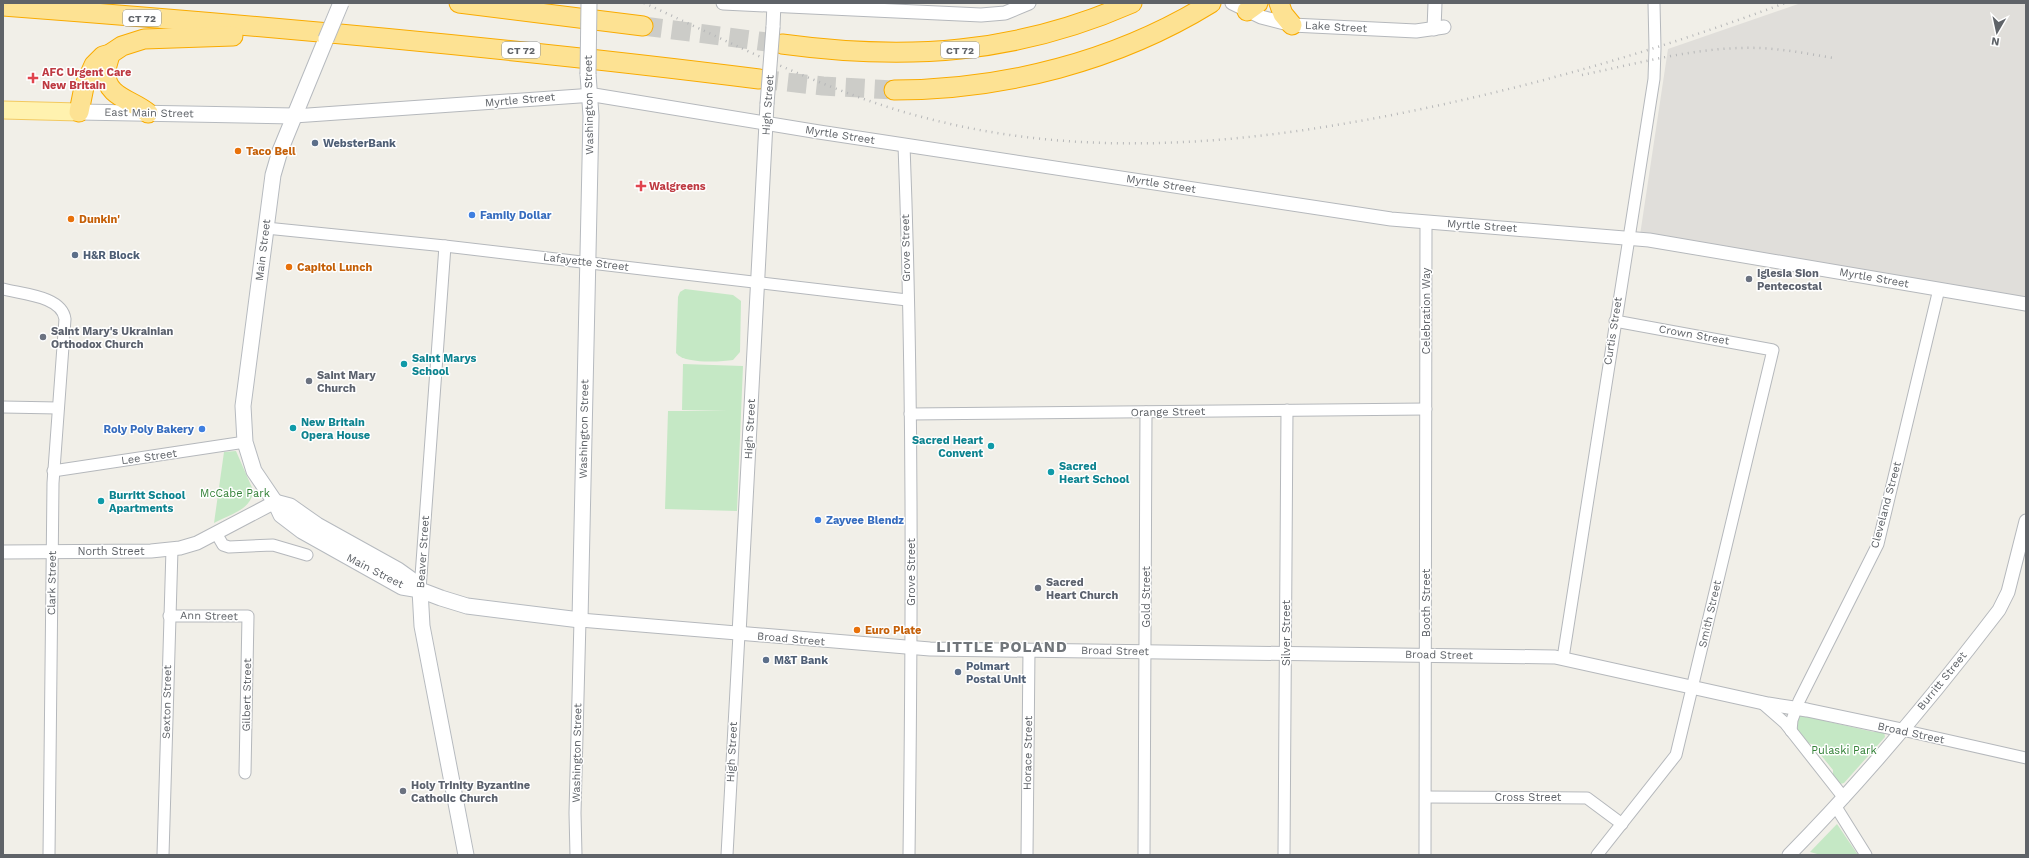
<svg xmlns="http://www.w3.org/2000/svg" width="2029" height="858" font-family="'Work Sans',sans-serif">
<rect width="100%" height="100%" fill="#f1efe8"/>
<!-- industrial -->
<polygon fill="#e0deda" points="1801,3 2026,3 2026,300 1640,235 1668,49"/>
<!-- green -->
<g fill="#c5e8c5">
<path d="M685,289L733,295L741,301L740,352L733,360C720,362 684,364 676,353L678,297L680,292Z"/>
<polygon points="683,364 743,366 737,511 665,509 668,411 727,411 682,410"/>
<path d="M236,451L253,490C253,509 229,515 214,523L224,452Z"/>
<polygon points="1798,715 1823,716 1825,721 1874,732 1879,729 1884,731 1885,737 1844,783 1840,784 1833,776 1833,770 1812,744 1807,743 1796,728"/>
<polygon points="1837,824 1858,855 1821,855 1810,852"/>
</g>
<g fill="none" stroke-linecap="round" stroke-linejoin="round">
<!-- motorway-tunnel -->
<g stroke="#ccccc8" stroke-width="19" stroke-dasharray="19 10" stroke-linecap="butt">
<polyline points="643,26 782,44"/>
<polyline points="759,79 823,86 894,90"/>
</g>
<!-- minor casing -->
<g stroke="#b5b8bc" stroke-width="13">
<g id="minor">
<path d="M904,145C913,382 912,619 909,855"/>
<polyline points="266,228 445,246 907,300"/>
<path d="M3,289C22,294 62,296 65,319L53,483L49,855"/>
<polyline points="3,407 58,408"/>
<polyline points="910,414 1426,409"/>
<polyline points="53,471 245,442"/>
<polyline points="216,533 223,545 229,547 273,545 307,555"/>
<polyline points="420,590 445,246"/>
<polyline points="169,616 248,616 245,773"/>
<polyline points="1563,658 1654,79 1655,48 1654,3"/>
<polyline points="1761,702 1785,723 1844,798"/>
<polyline points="1902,730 2026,758"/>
<polyline points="1791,731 1792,720 1799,701 1878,544 1939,289"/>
<polyline points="1426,797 1587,798 1622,824"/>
<polyline points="1836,807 1866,855"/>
<polyline points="163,855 172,549"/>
<polyline points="576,855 575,813 580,620"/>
<polyline points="727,855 739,634"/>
<polyline points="1027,855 1029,650"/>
<polyline points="1144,855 1146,412"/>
<polyline points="1284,855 1287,410"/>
<polyline points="1425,855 1426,222"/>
<polyline points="1597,855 1676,755 1773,350 1615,321"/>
</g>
</g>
<!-- tertiary casing -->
<g stroke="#b5b8bc" stroke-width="15">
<g id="tertiary">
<polyline points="723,3 981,15 1005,13 1029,3"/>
<polyline points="1232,3 1261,17 1292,25 1416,31 1444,27"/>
<polyline points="773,27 774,3"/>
<polyline points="1434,29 1435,3"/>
<polyline points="294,116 594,95 819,132 1391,219 1649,240 2026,304"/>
<polyline points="3,552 151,551 180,548 197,543 275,502"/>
<polyline points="580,620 930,649 1555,657 1768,704 1807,710 1902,730"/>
<polyline points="739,634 767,104"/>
<path d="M1789,855C1865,778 1934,695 1999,610L2008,592L2026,521"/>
</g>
</g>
<!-- secondary casing -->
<g stroke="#b6babf" stroke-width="17">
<g id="secondary">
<polyline points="326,39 280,151 273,175 243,406 245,442 254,471 275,502 281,515 302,531 402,587 420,590 441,598 467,606 580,620 591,116 588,74"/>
<polyline points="79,112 294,116"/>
<polyline points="275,502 290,506 317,525 398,570 412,580 420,590"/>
<polyline points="420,590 422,626 466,855"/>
</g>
</g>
<!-- primary casing -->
<g stroke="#f2c960" stroke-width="19">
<polyline id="primary" points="3,110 79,112"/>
</g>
<!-- motorway casing -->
<g stroke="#f9ab00" stroke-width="21">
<g id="motorway">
<polyline points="459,3 643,26"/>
<polyline points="1279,3 1283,14 1292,25"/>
<path d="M3,6C255,25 507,47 759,79"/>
<polyline points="1247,11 1258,3"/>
<path d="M782,44C907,61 1016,54 1132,3"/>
<path d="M110,54C109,60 106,66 106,72C105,97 133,100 148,113"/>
<path d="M894,90C1004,90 1117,61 1211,3"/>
<polyline points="79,112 84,87 94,65 103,56 110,54 122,46 144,39 233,36"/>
</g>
</g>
<!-- minor -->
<use href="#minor" stroke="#fff" stroke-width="11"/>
<!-- tertiary -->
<use href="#tertiary" stroke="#fff" stroke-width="13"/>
<!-- secondary -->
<use href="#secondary" stroke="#fff" stroke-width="15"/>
<!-- primary -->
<use href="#primary" stroke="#fff2af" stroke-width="17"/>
<!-- motorway -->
<use href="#motorway" stroke="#fde293" stroke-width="19"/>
<!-- rail -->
<g stroke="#b6b7b8" stroke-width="2.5" stroke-dasharray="1 5" stroke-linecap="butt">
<path d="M644,3C741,47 838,98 942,122C1104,161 1271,141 1431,107C1552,81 1670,46 1785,3"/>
<path d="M1582,75C1640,63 1699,46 1759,48C1784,49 1809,54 1834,58"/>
</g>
<!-- tertiary-bridge casing -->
<g stroke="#b5b8bc" stroke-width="15" stroke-linecap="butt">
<polyline id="tertiary-bridge" points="767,104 773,27"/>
</g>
<!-- secondary-bridge casing -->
<g stroke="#b6babf" stroke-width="17" stroke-linecap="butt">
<g id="secondary-bridge">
<polyline points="326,39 341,3"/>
<polyline points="588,74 589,3"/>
</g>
</g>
<!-- tertiary-bridge -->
<use href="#tertiary-bridge" stroke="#fff" stroke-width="13"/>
<!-- secondary-bridge -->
<use href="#secondary-bridge" stroke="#fff" stroke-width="15"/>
</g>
<!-- markers -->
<g fill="#e0444e" stroke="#fff" stroke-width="1.5">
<path d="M31 72h4v4h4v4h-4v4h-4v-4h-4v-4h4z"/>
<path d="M639 180h4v4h4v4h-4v4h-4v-4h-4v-4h4z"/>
</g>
<g fill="#5c6f8a" stroke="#fff" stroke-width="1.5">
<circle cx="315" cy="143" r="4"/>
<circle cx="75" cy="255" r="4"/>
<circle cx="766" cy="660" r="4"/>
<circle cx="958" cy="672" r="4"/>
</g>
<g fill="#e8710a" stroke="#fff" stroke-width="1.5">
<circle cx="238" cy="151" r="4"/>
<circle cx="71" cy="219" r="4"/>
<circle cx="289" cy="267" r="4"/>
<circle cx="857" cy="630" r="4"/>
</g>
<g fill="#3f7fe0" stroke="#fff" stroke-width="1.5">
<circle cx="472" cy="215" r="4"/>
<circle cx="202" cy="429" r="4"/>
<circle cx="818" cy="520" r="4"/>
</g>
<g fill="#6b7280" stroke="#fff" stroke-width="1.5">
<circle cx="1749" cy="279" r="4"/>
<circle cx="43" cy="337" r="4"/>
<circle cx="309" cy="381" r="4"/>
<circle cx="1038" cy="588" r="4"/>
<circle cx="403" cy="791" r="4"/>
</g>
<g fill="#0f9aa8" stroke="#fff" stroke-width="1.5">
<circle cx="404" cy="364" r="4"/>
<circle cx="293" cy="428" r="4"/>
<circle cx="991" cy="446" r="4"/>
<circle cx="1051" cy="472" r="4"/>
<circle cx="101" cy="501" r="4"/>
</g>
<g text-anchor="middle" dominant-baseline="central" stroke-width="3" stroke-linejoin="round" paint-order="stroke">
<!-- shield labels -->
<g fill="#fff" stroke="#8f9295" stroke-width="1">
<rect x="123" y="10" width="38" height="16" rx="3"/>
<rect x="502" y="42" width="38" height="16" rx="3"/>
<rect x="941" y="42" width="38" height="16" rx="3"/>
</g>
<g font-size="10" font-weight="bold" fill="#5f6368">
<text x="142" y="18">CT 72</text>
<text x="521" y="50">CT 72</text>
<text x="960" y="50">CT 72</text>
</g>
<!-- street labels -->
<g font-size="11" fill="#5f6368" stroke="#fff">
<text transform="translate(1336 27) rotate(3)">Lake Street</text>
<text transform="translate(520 100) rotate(-5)">Myrtle Street</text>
<text transform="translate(589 105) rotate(-91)">Washington Street</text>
<text transform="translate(768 105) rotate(-86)">High Street</text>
<text transform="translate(149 113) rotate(1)">East Main Street</text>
<text transform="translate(840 135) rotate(9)">Myrtle Street</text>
<text transform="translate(1161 184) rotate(9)">Myrtle Street</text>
<text transform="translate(1482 226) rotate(4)">Myrtle Street</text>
<text transform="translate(906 248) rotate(-91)">Grove Street</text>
<text transform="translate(263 250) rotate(-83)">Main Street</text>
<text transform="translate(586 262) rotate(7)">Lafayette Street</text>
<text transform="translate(1874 278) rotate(10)">Myrtle Street</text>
<text transform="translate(1426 311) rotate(-90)">Celebration Way</text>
<text transform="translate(1613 331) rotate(-81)">Curtis Street</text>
<text transform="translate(1694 335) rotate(10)">Crown Street</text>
<text transform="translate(1168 412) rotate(-1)">Orange Street</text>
<text transform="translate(584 429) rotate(-89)">Washington Street</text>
<text transform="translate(750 429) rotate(-87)">High Street</text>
<text transform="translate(149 457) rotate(-8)">Lee Street</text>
<text transform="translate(1886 505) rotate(-75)">Cleveland Street</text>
<text x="111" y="551">North Street</text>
<text transform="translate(423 552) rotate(-86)">Beaver Street</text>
<text transform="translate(375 571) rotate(27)">Main Street</text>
<text transform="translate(911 572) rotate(-90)">Grove Street</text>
<text transform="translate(52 583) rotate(-89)">Clark Street</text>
<text transform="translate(1146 597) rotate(-90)">Gold Street</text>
<text transform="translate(1426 603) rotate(-90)">Booth Street</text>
<text transform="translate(1710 614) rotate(-77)">Smith Street</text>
<text transform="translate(209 616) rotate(1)">Ann Street</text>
<text transform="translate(1286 633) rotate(-90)">Silver Street</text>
<text transform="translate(791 639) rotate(5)">Broad Street</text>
<text transform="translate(1115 651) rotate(1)">Broad Street</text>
<text transform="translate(1439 655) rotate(1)">Broad Street</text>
<text transform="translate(1942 681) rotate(-51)">Burritt Street</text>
<text transform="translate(247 695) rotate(-89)">Gilbert Street</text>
<text transform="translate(167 702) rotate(-89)">Sexton Street</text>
<text transform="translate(1911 733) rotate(12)">Broad Street</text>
<text transform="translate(732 752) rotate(-87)">High Street</text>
<text transform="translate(577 753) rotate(-89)">Washington Street</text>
<text transform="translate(1028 753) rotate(-89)">Horace Street</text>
<text x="1528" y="797">Cross Street</text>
</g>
<!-- health labels -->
<g font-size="11" font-weight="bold" fill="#be3a42" stroke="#fff" text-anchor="start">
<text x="42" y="72">AFC Urgent Care<tspan x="42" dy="13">New Britain</tspan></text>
<text x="649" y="186">Walgreens</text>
</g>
<!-- service labels -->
<g font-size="11" font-weight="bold" fill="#4e5e75" stroke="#fff" text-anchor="start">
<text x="323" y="143">WebsterBank</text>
<text x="83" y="255">H&amp;R Block</text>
<text x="774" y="660">M&amp;T Bank</text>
<text x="966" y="666">Polmart<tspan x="966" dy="13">Postal Unit</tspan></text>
</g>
<!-- food labels -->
<g font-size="11" font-weight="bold" fill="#c56008" stroke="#fff" text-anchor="start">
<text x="246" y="151">Taco Bell</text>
<text x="79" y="219">Dunkin'</text>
<text x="297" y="267">Capitol Lunch</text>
<text x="865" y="630">Euro Plate</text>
</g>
<!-- shop labels -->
<g font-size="11" font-weight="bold" fill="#366cbe" stroke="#fff" text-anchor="start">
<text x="480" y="215">Family Dollar</text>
<text x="194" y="429" text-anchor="end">Roly Poly Bakery</text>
<text x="826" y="520">Zayvee Blendz</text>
</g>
<!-- worship labels -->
<g font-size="11" font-weight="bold" fill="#5b616d" stroke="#fff" text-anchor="start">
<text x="1757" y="273">Iglesia Sion<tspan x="1757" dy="13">Pentecostal</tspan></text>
<text x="51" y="331">Saint Mary's Ukrainian<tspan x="51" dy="13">Orthodox Church</tspan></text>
<text x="317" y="375">Saint Mary<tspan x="317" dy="13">Church</tspan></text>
<text x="1046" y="582">Sacred<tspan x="1046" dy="13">Heart Church</tspan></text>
<text x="411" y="785">Holy Trinity Byzantine<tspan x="411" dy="13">Catholic Church</tspan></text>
</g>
<!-- culture labels -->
<g font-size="11" font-weight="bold" fill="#0d838f" stroke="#fff" text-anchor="start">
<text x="412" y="358">Saint Marys<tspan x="412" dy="13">School</tspan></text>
<text x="301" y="422">New Britain<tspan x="301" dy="13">Opera House</tspan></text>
<text x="983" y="440" text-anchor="end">Sacred Heart<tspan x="983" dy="13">Convent</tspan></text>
<text x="1059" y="466">Sacred<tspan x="1059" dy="13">Heart School</tspan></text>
<text x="109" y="495">Burritt School<tspan x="109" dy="13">Apartments</tspan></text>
</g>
<!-- park labels -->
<g font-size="11" fill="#348238" stroke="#fff">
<text x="235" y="493">McCabe Park</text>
<text x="1844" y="750">Pulaski Park</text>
</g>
<!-- district labels -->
<g font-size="15" font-weight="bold" letter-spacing="1" fill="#70757a" stroke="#fff">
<text x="1002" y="647">LITTLE POLAND</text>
</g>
</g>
<!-- border -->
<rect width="2029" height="858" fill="none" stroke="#5f6368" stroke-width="8"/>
<!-- north arrow -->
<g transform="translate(1997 32) rotate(189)" stroke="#ffffff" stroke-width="3" paint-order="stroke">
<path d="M0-3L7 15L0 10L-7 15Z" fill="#5f6368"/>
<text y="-6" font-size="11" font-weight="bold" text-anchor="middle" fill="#5f6368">N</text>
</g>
</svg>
